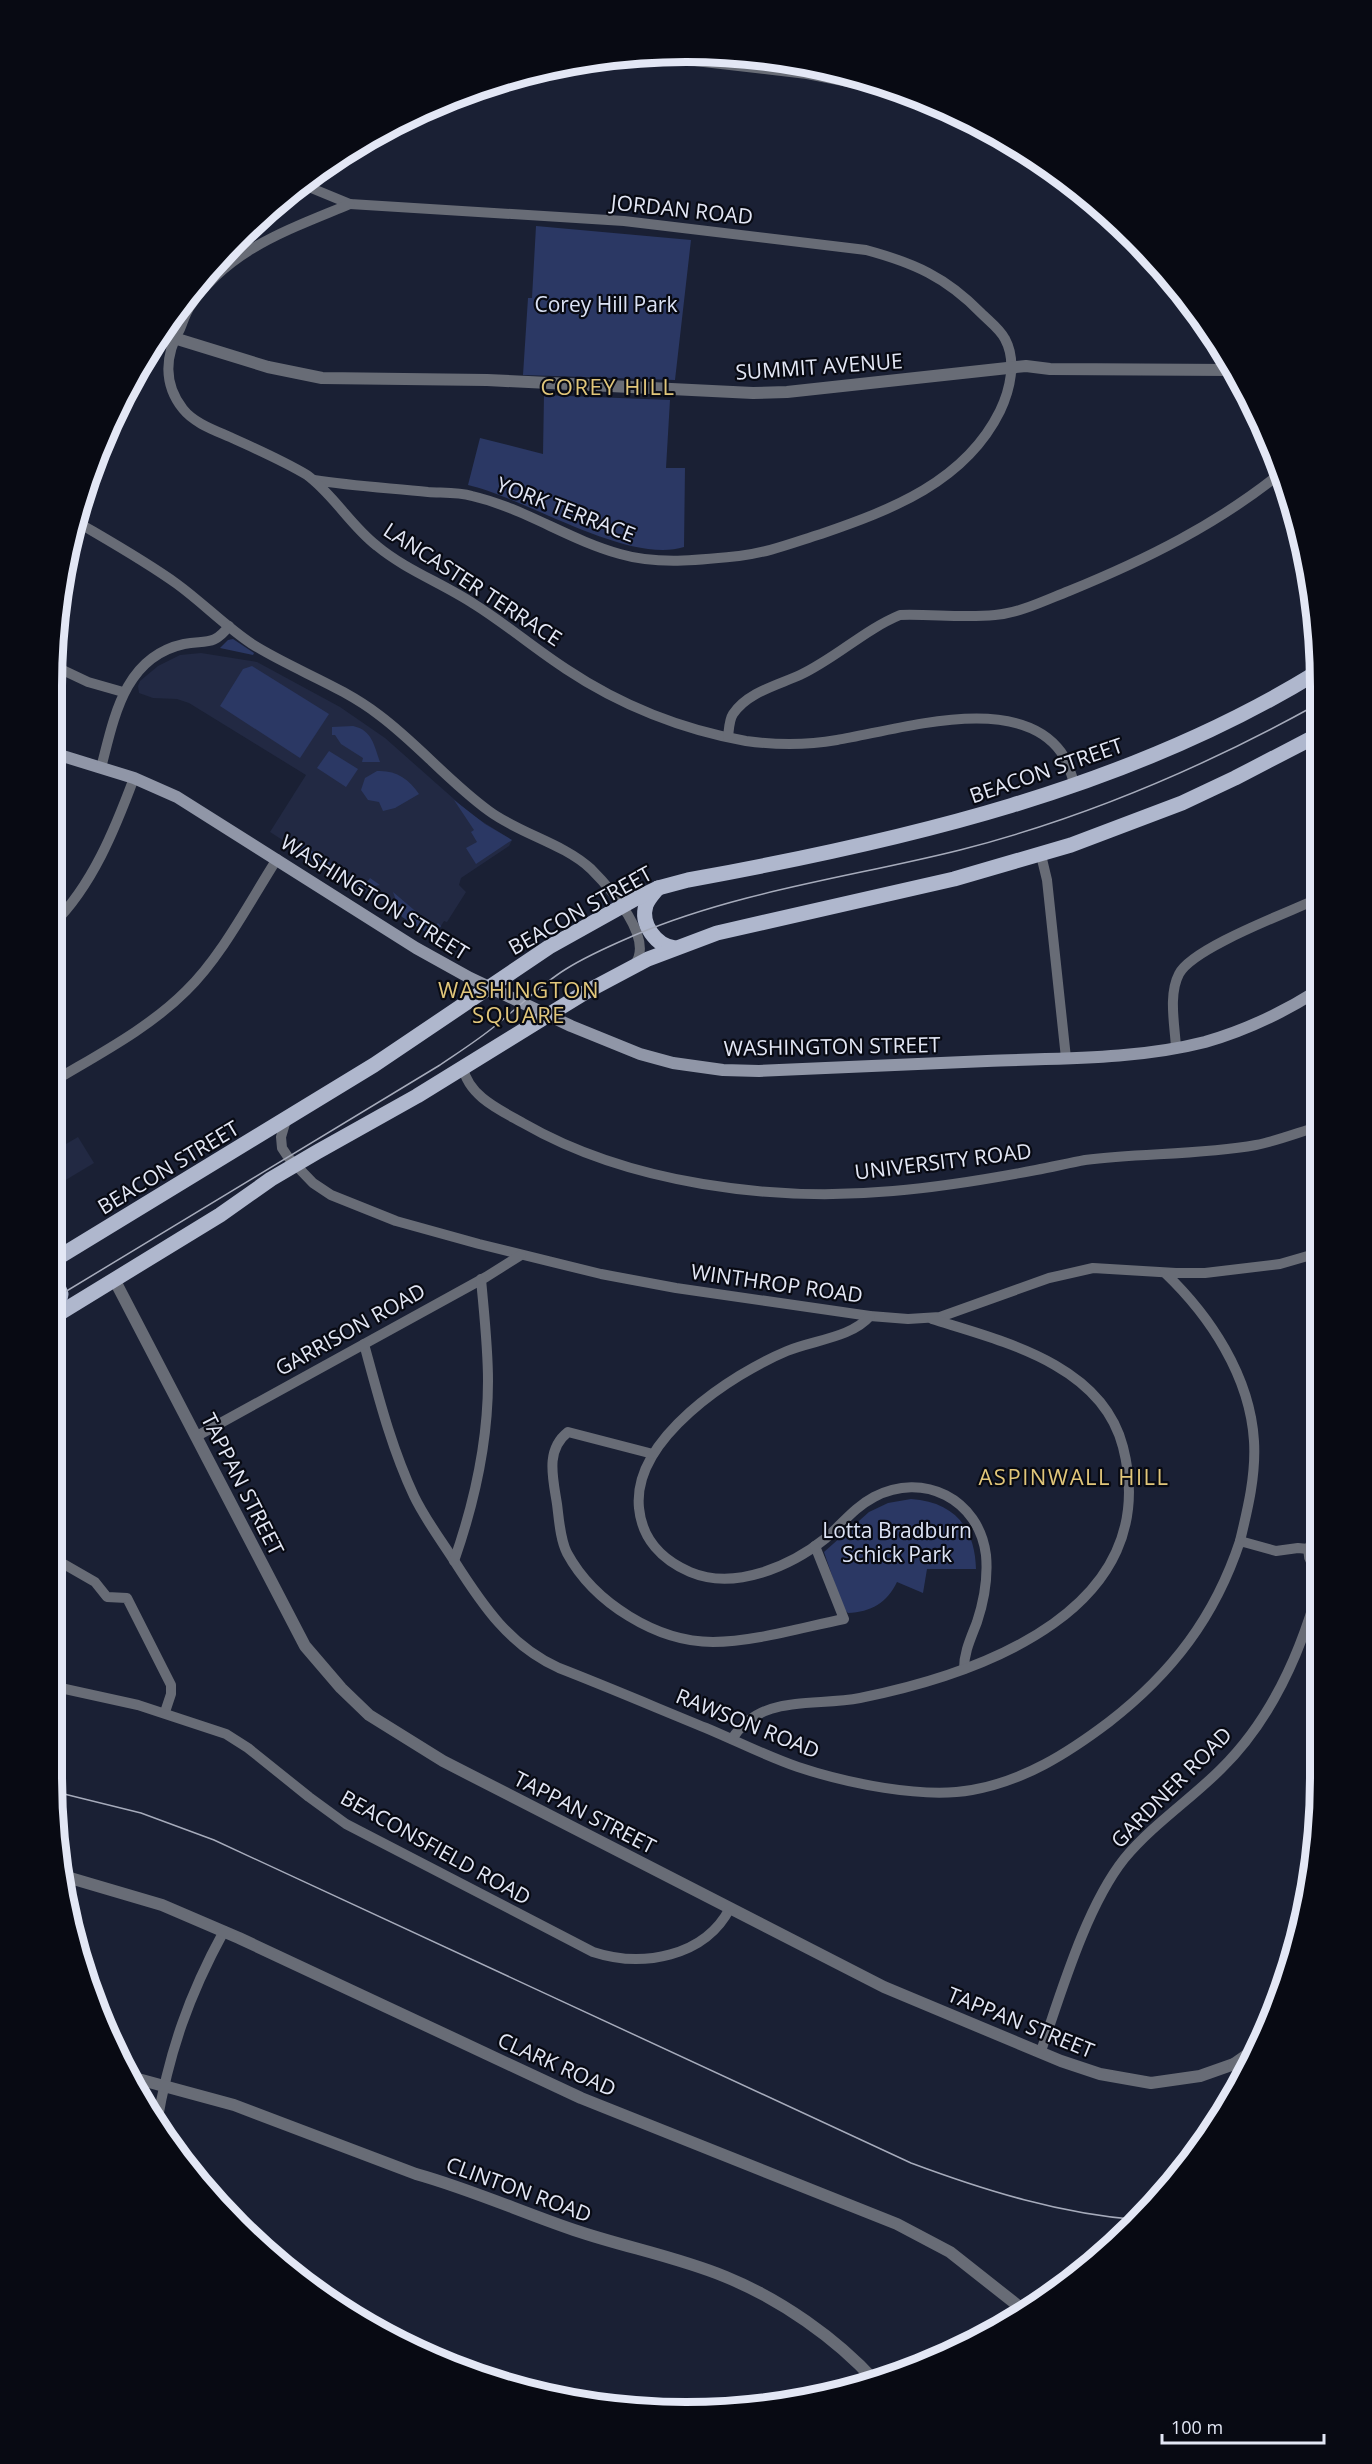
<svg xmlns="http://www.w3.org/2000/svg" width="1372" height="2464" font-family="'Open Sans',sans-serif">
<rect width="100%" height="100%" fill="#1a2034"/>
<!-- built -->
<g fill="#222943">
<polygon points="201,653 257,662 340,707 385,738 472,815 512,840 509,846 461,878 459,885 466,892 447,922 444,921 434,937 359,889 294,850 295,848 270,832 306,775 189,703 177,699 153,698 139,693 138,686 140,681 158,666 180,655"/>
<polygon points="78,1137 94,1163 54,1187 54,1151"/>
</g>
<!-- green -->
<g fill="#2b3864">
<polygon points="536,226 691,240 675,380 523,375 528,298 532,298"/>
<path d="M544,395L670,400L666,468H685L684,547C629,565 525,498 468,485L480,438L543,454Z"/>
<polygon points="233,639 254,653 253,655 220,648 228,640"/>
<polygon points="252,666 329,714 300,758 220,706 243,669"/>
<path d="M353,726C372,730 374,745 380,762H362L363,758L341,744L335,735H332V727Z"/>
<polygon points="329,751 358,769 346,787 317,768"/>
<path d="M377,771C396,770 409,779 419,794L395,808L383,811L379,802L368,800L361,790L365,778Z"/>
<polygon points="454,800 485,824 512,840 476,864 466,848 477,842 471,832 474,830"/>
<polygon points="301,844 365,885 370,878 380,885 358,890 297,852"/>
<polygon points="393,892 434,927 438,923 441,926 434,937 402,917"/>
<path d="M911,1499C954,1502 975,1527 976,1569H927L923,1593L897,1582C887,1603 871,1612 848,1613L843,1608L824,1552L869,1512L888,1503Z"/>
</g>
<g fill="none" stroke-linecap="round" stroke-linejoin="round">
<!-- minor -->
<g stroke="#686c76" stroke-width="10">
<polyline points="634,54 807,74 910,94"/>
<path d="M299,183L350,204L624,221L866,250C914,263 946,277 981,313C989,321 1000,329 1005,339C1017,361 1010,390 1000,411C965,482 891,510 821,534C795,542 767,553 739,556C701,560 657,565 620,554C569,540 524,508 472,496C458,492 442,493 428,492C390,488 352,486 314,480"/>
<path d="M350,204C288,230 228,249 189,308C185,315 183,322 180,329C165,355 163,384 183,409C194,423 214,430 230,437C256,449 282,460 307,475C334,495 350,525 377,546C406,570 442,583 474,604C506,624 535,649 566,669C620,705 683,730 746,741C776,745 808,745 837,740C898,730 1017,691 1061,752C1068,762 1071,774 1075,785"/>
<path d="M77,522C111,542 145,561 177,584C203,603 225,626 252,644C293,670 340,685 379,715C418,744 449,782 489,811C520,834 563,843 591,869C610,888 656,940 634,965"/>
<polyline points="52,665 88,682 123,692"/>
<path d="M728,737C729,730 729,720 733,714C748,692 778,685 800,675C836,658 864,630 900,615C931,614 964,618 995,615C1020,613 1046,600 1069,591C1145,560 1218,524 1282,472"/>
<path d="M101,768C114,718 124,657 184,644C206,640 214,646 229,626"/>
<polyline points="1041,855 1047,880 1066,1058"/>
<path d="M53,924C92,886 115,829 134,778"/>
<path d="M1176,1048C1175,1026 1168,995 1179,974C1192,948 1287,913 1317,899"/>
<path d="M463,1067C468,1096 500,1110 523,1123C629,1184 773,1202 893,1191C941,1187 989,1179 1036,1170C1052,1167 1069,1163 1085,1160C1142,1153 1200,1155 1256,1145C1277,1141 1297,1133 1317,1127"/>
<path d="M54,1081C99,1054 149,1028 186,991C222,956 250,901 277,859"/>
<polyline points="286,1120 281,1137 282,1148 288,1157 313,1183 331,1195 396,1221 479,1244 601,1274 676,1288 870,1316 908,1319 940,1317 1049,1278 1093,1268 1176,1273 1205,1273 1280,1264 1318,1253"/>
<polyline points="54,1244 62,1256"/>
<path d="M1165,1273C1210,1316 1250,1376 1254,1441C1256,1475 1248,1508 1240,1541"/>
<path d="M870,1316C851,1338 813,1340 787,1351C732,1374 632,1439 639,1508C642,1539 662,1560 690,1572C735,1591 791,1566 826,1538C842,1524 855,1507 874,1497C923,1471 979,1499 986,1555C988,1577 984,1601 977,1622C971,1638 964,1652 964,1669"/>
<path d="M364,1344C378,1395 391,1447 414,1496C425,1519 441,1540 455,1562C483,1606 510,1646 559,1668C608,1687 657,1708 706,1728C737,1741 766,1756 798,1767C846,1783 922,1799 972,1790C1024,1781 1068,1753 1109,1722C1172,1673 1215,1617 1240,1541L1276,1551L1298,1548L1308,1549"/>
<polyline points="197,1436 486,1277 521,1255"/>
<path d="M653,1454L568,1432C545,1450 553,1478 557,1504C559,1519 560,1539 567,1553C594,1603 657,1642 713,1642C753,1642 804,1627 844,1619L815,1546"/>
<path d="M1319,1535C1305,1545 1305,1560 1319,1570"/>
<polyline points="55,1559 95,1582 107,1597 127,1598 171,1685 171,1694 165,1712"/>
<path d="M454,1561C474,1504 488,1442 488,1381C488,1347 484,1313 481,1279"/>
<path d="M56,1687L138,1705L226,1734L248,1748L309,1797L346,1824L593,1952C642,1968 705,1957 730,1908"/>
<path d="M732,1739C761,1693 814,1707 860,1698C984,1673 1164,1608 1123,1447C1102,1364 1002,1341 932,1319"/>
<path d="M1041,2051C1061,1993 1086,1907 1124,1859C1152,1825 1190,1800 1221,1769C1271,1720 1301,1652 1319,1586"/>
<path d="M157,2123C169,2052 189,1995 224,1931"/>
</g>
<!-- tertiary -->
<g stroke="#686c76" stroke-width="12">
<polyline points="161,334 268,367 322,378 487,380 753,393 787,392 1026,366 1050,369 1232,370"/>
<polyline points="114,1279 305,1646 341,1688 369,1715 443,1761 884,1987 1061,2061 1100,2074 1151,2083 1200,2076 1234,2064 1257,2048"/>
<polyline points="60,1875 162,1905 239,1938 581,2098 897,2224 950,2252 1026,2312"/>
<polyline points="1234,2064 1249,2067"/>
<path d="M127,2076L234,2105L416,2174C470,2189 521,2212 574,2230C624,2247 678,2257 726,2277C780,2299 836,2338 875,2381"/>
</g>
<!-- secondary -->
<path stroke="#9096a7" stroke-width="12" d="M53,753L134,778L177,797L416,948L470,978L571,1026L640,1054L673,1063L723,1070L759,1071C835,1068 911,1065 987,1061C1059,1058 1135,1060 1205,1042C1244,1031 1282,1013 1317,991"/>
<!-- primary -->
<g stroke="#afb7cd" stroke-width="15">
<path d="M658,888C654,893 649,898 646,905C640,924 656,946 675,948"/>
<path d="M54,1260L374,1065L549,947L635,899L658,888L688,880C903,841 1127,789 1316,673"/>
<polyline points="55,1279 61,1294 57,1314"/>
<polyline points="55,1316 220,1215 271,1179 317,1152 417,1096 584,993 648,959 717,933 954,879 1071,845 1182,803 1235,778 1316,736"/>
</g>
<!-- tram -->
<g stroke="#a6abbb" stroke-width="1.5">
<path d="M55,1298L440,1065C459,1052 478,1040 495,1026C519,1007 540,985 566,969C588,955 612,945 635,935C739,891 852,877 960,850C1085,818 1204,767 1316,705"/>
<path d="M56,1792L141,1813L214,1840L911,2163C986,2191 1061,2214 1140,2220"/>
</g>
</g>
<g text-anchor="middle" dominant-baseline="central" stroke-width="4.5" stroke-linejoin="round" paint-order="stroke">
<!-- street labels -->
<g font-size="21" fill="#e3e7f5" stroke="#080a13">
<text transform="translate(682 209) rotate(6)">JORDAN ROAD</text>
<text transform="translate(819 366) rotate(-4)">SUMMIT AVENUE</text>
<text transform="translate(566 509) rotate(21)">YORK TERRACE</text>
<text transform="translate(473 584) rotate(33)">LANCASTER TERRACE</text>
<text transform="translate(1046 770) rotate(-19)">BEACON STREET</text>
<text transform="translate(375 897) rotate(32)">WASHINGTON STREET</text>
<text transform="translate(580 910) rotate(-29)">BEACON STREET</text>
<text transform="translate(832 1046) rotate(-1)">WASHINGTON STREET</text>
<text transform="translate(943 1161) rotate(-7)">UNIVERSITY ROAD</text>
<text transform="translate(168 1167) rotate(-31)">BEACON STREET</text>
<text transform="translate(777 1283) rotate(8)">WINTHROP ROAD</text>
<text transform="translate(350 1329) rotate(-29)">GARRISON ROAD</text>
<text transform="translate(243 1484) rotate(63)">TAPPAN STREET</text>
<text transform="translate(748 1723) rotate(22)">RAWSON ROAD</text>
<text transform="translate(1171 1787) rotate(-45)">GARDNER ROAD</text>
<text transform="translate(585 1812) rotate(27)">TAPPAN STREET</text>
<text transform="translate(436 1847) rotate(29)">BEACONSFIELD ROAD</text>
<text transform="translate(1021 2022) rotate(22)">TAPPAN STREET</text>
<text transform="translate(557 2064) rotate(24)">CLARK ROAD</text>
<text transform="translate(519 2189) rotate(20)">CLINTON ROAD</text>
</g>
<!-- park labels -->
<g font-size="21" fill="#dce3f5" stroke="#080a13">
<text x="606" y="304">Corey Hill Park</text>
<text x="897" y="1530">Lotta Bradburn<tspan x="897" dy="24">Schick Park</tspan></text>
</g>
<!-- neighbourhood labels -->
<g font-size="22" letter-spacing="1.5" fill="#e1c67a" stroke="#080a13">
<text x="608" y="386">COREY HILL</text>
<text x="519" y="989">WASHINGTON<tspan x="519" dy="25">SQUARE</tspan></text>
<text x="1074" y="1476">ASPINWALL HILL</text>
</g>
</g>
<!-- crop -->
<path d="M0 0H1372V2464H0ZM686 62H686A624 624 0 0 1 1310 686V1778A624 624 0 0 1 686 2402H686A624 624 0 0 1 62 1778V686A624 624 0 0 1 686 62Z" fill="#080a13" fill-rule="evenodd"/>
<path fill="none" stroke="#e3e7f5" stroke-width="8" d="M686 62H686A624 624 0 0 1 1310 686V1778A624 624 0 0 1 686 2402H686A624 624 0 0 1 62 1778V686A624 624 0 0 1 686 62Z"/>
<!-- scale -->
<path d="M1162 2434v9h162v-9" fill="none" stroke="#e3e7f5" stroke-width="3"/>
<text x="1171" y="2434" font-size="18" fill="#e3e7f5" stroke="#080a13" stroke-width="4.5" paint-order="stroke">100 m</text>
</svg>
